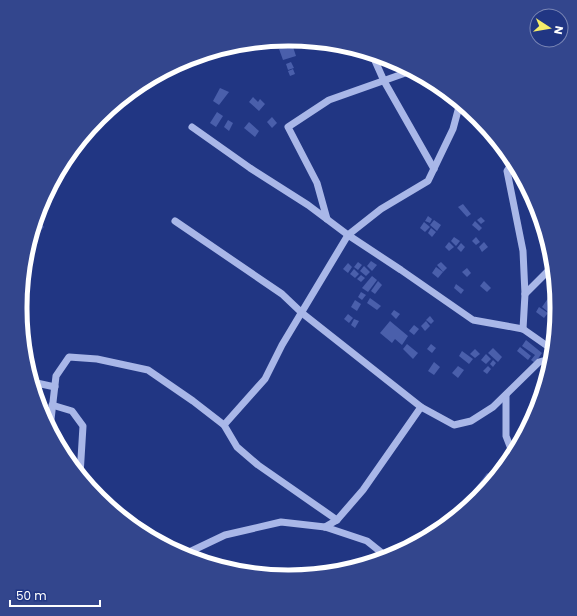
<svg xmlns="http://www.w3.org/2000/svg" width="577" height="616" font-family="Poppins,sans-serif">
<rect width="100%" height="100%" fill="#213683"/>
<!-- building -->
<g fill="#4a5fab">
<polygon points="292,44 296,56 283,60 279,49"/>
<polygon points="291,62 294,68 288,70 286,64"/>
<polygon points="293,69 295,74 290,76 288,71"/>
<polygon points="220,88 229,92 219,105 213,101"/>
<polygon points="253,97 258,102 260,99 265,104 259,111 249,102"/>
<polygon points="217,112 223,116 216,127 210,123"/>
<polygon points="272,117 277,123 272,128 267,122"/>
<polygon points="228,120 233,123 229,131 224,127"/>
<polygon points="249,122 259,131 255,137 244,128"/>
<polygon points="463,204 471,214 467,217 458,207"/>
<polygon points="428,216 432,219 430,223 425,221"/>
<polygon points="481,217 485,221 481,224 477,220"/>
<polygon points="434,220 441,225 437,231 430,225"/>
<polygon points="475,221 482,228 479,231 472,225"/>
<polygon points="39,222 44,227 39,232 34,228"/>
<polygon points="424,222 430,227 425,232 420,228"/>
<polygon points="431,228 436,232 432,237 428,233"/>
<polygon points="454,237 460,241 456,246 451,241"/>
<polygon points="476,237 480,242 476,245 472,241"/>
<polygon points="449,242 454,247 449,251 445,247"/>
<polygon points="484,242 488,247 482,252 479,247"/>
<polygon points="461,243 465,247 461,252 457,248"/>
<polygon points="371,261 377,265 372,271 367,266"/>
<polygon points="358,262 362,265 358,270 354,267"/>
<polygon points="441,262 447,268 443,272 437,265"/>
<polygon points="348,263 352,267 348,273 343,269"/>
<polygon points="364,266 370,272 366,276 360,271"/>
<polygon points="436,267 443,272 438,278 432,273"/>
<polygon points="25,268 29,276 23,279 24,269"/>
<polygon points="467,268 471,273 467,277 462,272"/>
<polygon points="354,269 359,274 355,278 350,274"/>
<polygon points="361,275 365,278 361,282 357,279"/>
<polygon points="372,276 377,280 368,292 362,288"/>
<polygon points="378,281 382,285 375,294 371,291"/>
<polygon points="484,281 491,288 487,292 480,286"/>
<polygon points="456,284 464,290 461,294 454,288"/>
<polygon points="361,292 366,295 362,300 358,297"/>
<polygon points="551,294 556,299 550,308 556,300 557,308 553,316 542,307"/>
<polygon points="370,298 381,306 377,310 367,303"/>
<polygon points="355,300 361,304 357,311 351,307"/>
<polygon points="539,307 548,313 544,318 536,312"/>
<polygon points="394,310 400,314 396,319 391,314"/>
<polygon points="348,314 353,318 349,323 344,319"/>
<polygon points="430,316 434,321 431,324 426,320"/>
<polygon points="354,319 359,321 355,328 351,325"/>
<polygon points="555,319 556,319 555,328 551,325"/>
<polygon points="390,321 408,336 402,345 395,339 392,343 380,333"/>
<polygon points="426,321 430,326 425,331 421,326"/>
<polygon points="414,325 419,329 414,335 409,331"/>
<polygon points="526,340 542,353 535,363 531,360 535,355 522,346"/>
<polygon points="407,344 418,353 413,359 403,349"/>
<polygon points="431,344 436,348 432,353 427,349"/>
<polygon points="520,347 531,356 528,360 517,351"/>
<polygon points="493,348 502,357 498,362 488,353"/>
<polygon points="475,349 480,354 475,358 470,354"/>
<polygon points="462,351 473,359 469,364 459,356"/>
<polygon points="486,354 491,359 486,364 481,360"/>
<polygon points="493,360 496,363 493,367 490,364"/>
<polygon points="434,362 440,367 434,375 428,371"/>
<polygon points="458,366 464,370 458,378 452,373"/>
<polygon points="488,366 491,369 487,374 483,371"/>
<polygon points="492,472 493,473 479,492 475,489 487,473 490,475"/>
<polygon points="495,474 497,475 490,484 489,483"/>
</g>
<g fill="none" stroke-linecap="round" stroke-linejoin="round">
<!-- minor -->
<g stroke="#a9b7e8" stroke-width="7">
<polyline points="372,54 384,81 434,169"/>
<polyline points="192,127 250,168 308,205 348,235 401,270 473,320 523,329 553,350"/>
<polyline points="513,162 507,171 523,251 525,294 523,329"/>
<polyline points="327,219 317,183 288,127 329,100 411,71"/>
<polyline points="175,221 282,294 302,313 421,407"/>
<polyline points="525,294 553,266"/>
<polyline points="32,382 55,387"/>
<polyline points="506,395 506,436 513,454"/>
<polyline points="52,405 72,411 83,426 80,475"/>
<polyline points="224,425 265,379 282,345 348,235 381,209 428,181 453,129 460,103"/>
<polyline points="50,428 56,376 69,357 97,359 148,370 193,401 224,425 237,447 258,465 337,520"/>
<polyline points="325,527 337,520 363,490 421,407 454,425 471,421 493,407 539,362 546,360 552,354"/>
<polyline points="183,555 225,535 281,522 325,527 367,541 387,557"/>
</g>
</g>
<!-- crop -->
<path d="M0 0H577V616H0ZM288 46H289A261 261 0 0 1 550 307V309A261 261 0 0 1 289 570H288A261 261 0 0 1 27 309V307A261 261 0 0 1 288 46Z" fill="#33468d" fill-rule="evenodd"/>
<path fill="none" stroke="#fff" stroke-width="5" d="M288 46H289A261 261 0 0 1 550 307V309A261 261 0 0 1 289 570H288A261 261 0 0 1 27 309V307A261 261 0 0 1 288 46Z"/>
<!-- north arrow -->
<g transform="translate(549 28) rotate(102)"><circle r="19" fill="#213683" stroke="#7a86b5"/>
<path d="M0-3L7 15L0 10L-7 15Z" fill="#f5ec6a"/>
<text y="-6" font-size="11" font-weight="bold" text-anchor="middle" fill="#ffffff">N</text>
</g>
<!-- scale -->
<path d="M10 600v6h90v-6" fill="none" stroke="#ffffff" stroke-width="2"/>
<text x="16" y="600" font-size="12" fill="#ffffff" stroke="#213683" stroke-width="3" paint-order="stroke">50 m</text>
</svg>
